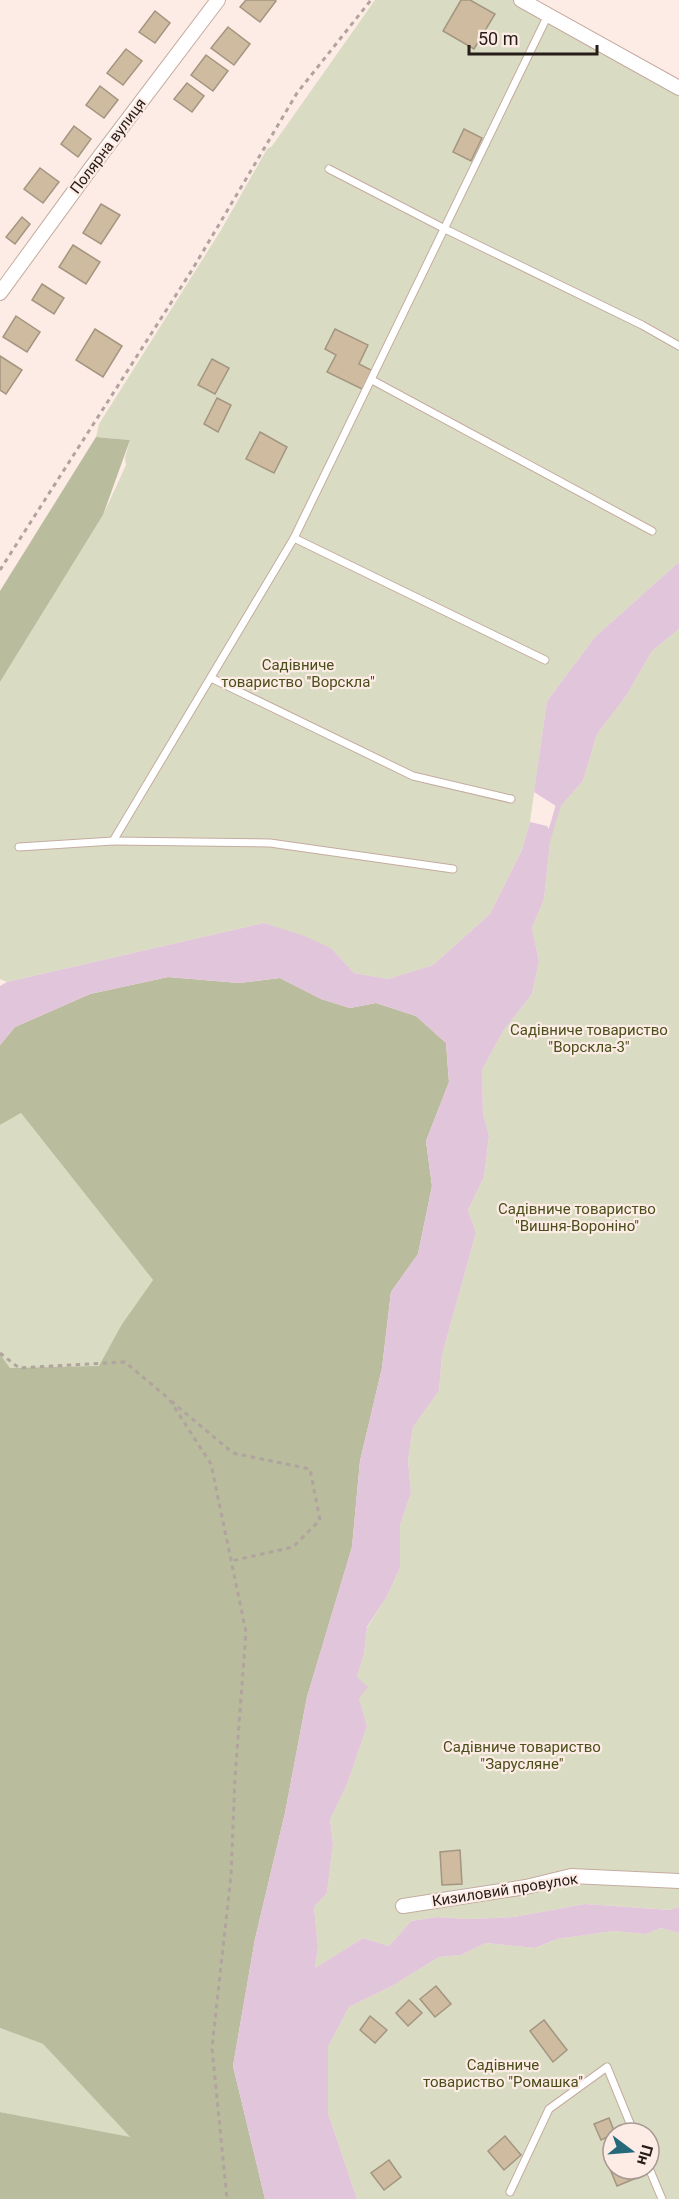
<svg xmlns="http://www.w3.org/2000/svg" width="679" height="2199" font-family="Roboto,sans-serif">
<rect width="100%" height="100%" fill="#fdece5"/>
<!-- green -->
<g fill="#d9dcc3" fill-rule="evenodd">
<polygon points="375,0 521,0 679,87 679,562 595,637 547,701 530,822 522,850 490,914 433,965 388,979 354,973 331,948 264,923 7,982 0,979 0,682 103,515 126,465 125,458 130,440 96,437 99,424 221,230 267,149 272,146"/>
<polygon points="679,629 679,1907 672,1910 585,1904 514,1917 470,1919 437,1917 411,1921 389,1946 363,1938 315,1968 318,1947 314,1907 327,1893 333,1843 330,1820 348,1782 367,1726 359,1698 357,1677 364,1654 367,1628 386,1598 400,1568 400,1525 411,1493 408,1460 413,1427 439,1391 442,1355 476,1233 468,1210 484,1177 489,1136 483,1113 482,1070 503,1031 532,994 539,961 532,928 544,899 551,833 559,808 583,781 597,734 626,696 652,651"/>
<polygon points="21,1113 153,1280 122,1324 100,1367 10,1368 0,1354 0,1125"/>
<path d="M661,1928L679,1933V2199H357L328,2113V2047L349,2007L392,1986L439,1957L461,1955L486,1943L535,1948L557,1939L614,1931L646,1934ZM613,2133H649V2169H613Z"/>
<polygon points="0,2028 43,2044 131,2138 0,2112"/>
</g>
<!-- forest -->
<g fill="#b9bc9d">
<polygon points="96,437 130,440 103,515 0,682 0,591"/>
<polygon points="168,977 239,983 280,978 321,999 350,1008 376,1003 416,1016 446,1043 449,1082 426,1141 432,1186 418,1254 391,1292 382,1368 360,1461 352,1547 307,1697 285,1813 255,1939 233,2066 265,2199 0,2199 0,2112 130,2137 43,2044 0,2028 0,1354 10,1368 99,1366 122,1324 153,1280 21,1113 0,1125 0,1045 15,1027 90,994"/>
</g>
<!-- water -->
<g fill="#e1c5db">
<polygon points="679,562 679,629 652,651 626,696 597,734 583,781 559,808 534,792 547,701 595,637"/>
<polygon points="530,822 547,826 551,833 544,899 532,928 539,961 532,994 503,1031 482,1070 483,1113 489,1136 484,1177 468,1210 476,1233 442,1355 439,1391 413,1427 408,1460 411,1493 400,1525 400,1568 386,1598 367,1627 364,1654 357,1677 368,1687 359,1698 367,1726 348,1782 330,1820 333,1843 327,1893 314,1907 318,1947 315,1968 363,1938 389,1946 411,1921 437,1917 470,1919 514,1917 585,1904 671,1910 679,1907 679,1933 661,1928 646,1934 614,1931 557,1939 535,1948 486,1943 461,1955 439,1957 392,1986 349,2007 328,2047 328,2113 357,2199 265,2199 233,2066 255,1939 285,1813 307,1697 352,1547 360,1461 382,1368 391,1292 418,1254 432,1186 426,1141 449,1082 446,1043 416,1016 376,1003 350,1008 321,999 280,978 239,983 168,977 90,994 15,1027 0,1045 0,986 7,982 264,923 302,935 331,948 354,973 388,979 433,965 490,914 522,850"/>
</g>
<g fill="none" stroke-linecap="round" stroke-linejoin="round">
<!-- stream -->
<polyline stroke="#e1c5db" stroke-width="5" points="548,840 560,800"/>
</g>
<!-- building -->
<g fill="#cebba0" stroke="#a49580" stroke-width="1.5">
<polygon points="246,0 275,0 276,1 260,22 240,7"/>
<polygon points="461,0 470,0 495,14 474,49 443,31"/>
<polygon points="155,11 170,23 155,43 139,32"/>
<polygon points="228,27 250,44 234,65 211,48"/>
<polygon points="126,49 142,61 123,85 107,73"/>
<polygon points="206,55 228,71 213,91 191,75"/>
<polygon points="187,83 204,96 192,112 174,99"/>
<polygon points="100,86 118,100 104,118 86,105"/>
<polygon points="74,126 91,139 78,157 61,144"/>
<polygon points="464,129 482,138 471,161 453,152"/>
<polygon points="40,168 59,182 43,203 24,189"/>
<polygon points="101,204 120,215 101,244 83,233"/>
<polygon points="22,217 30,224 15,244 6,237"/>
<polygon points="73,245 100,262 86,284 59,267"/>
<polygon points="42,284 64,298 54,314 32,300"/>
<polygon points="16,316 40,332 27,352 3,337"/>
<polygon points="95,329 122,346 103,377 76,360"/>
<polygon points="335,329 368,345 359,364 373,371 364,390 327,372 336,355 325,349"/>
<polygon points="0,356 22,370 6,394 0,390"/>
<polygon points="212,359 229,368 215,394 198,385"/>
<polygon points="217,398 231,405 218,432 204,424"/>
<polygon points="260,432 287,447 274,473 246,459"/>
<polygon points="460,1850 462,1884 442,1885 440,1852"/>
<polygon points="436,1986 451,2004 435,2017 420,1999"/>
<polygon points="409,2000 422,2013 408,2026 396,2013"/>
<polygon points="370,2016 387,2030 375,2043 360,2030"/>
<polygon points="544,2020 567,2050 553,2062 530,2031"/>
<polygon points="609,2118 615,2133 601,2140 594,2124"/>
<polygon points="505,2136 521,2155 504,2170 488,2151"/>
<polygon points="389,2160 401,2177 384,2190 371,2173"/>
<polygon points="613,2168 630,2169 634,2179 617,2186 610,2169"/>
</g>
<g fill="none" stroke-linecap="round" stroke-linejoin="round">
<!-- lane casing -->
<g stroke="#c5aba0" stroke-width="9">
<g id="lane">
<polyline points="329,169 445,229 642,325 679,346"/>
<polyline points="372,380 652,531"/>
<polyline points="294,538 545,660"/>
<polyline points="211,678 413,776 511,799"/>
<polyline points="113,841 270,843 453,869"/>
<polyline points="19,847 113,841 294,538 548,15"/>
<polyline points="649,2168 662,2199"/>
<polyline points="510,2192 549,2109 607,2067 634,2133"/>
</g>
</g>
<!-- street casing -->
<g stroke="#c5aba0" stroke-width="16">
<g id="street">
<polyline points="521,0 679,88"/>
<polyline points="0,293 91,168 218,0"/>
<polyline points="403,1906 526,1887 571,1876 679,1881"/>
</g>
</g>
<!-- path -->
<g stroke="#b1a39d" stroke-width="3" stroke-dasharray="4.5 4.5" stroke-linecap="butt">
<polyline points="0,570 192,270 297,93 371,0"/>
<polyline points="0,1353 19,1368 125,1362 169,1399 211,1464 246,1632 235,1777 231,1875 212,2048 227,2199"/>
<polyline points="171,1401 233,1453 310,1469 320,1520 293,1547 231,1561"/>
</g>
<!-- lane -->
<use href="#lane" stroke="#fff" stroke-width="7"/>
<!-- street -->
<use href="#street" stroke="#fff" stroke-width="14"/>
</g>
<g text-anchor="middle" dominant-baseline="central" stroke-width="4.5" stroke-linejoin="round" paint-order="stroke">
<!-- street labels -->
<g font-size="15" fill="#261c18" stroke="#fdece5">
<text transform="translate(108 146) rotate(-53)">Полярна вулиця</text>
<text transform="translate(505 1890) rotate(-9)">Кизиловий провулок</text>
</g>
<!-- park labels -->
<g font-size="15" fill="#4a4e19" stroke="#fdece5">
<text x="298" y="665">Садівниче<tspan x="298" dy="17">товариство "Ворскла"</tspan></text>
<text x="589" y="1030">Садівниче товариство<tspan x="589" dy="17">"Ворскла-3"</tspan></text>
<text x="577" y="1209">Садівниче товариство<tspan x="577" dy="17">"Вишня-Вороніно"</tspan></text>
<text x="522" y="1747">Садівниче товариство<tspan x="522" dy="17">"Зарусляне"</tspan></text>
<text x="503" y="2065">Садівниче<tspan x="503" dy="17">товариство "Ромашка"</tspan></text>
</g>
</g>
<!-- north arrow -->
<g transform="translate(631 2151) rotate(106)"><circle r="28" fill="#fdece5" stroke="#a79993" stroke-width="1.5"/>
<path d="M0-4.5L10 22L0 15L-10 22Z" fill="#25697a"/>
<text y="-9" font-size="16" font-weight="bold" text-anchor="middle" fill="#261c18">Пн</text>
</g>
<!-- scale -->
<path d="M469 45v9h128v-9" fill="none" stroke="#261c18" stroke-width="3"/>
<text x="478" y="45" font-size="18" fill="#261c18" stroke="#fdece5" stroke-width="4.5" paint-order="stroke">50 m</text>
</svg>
